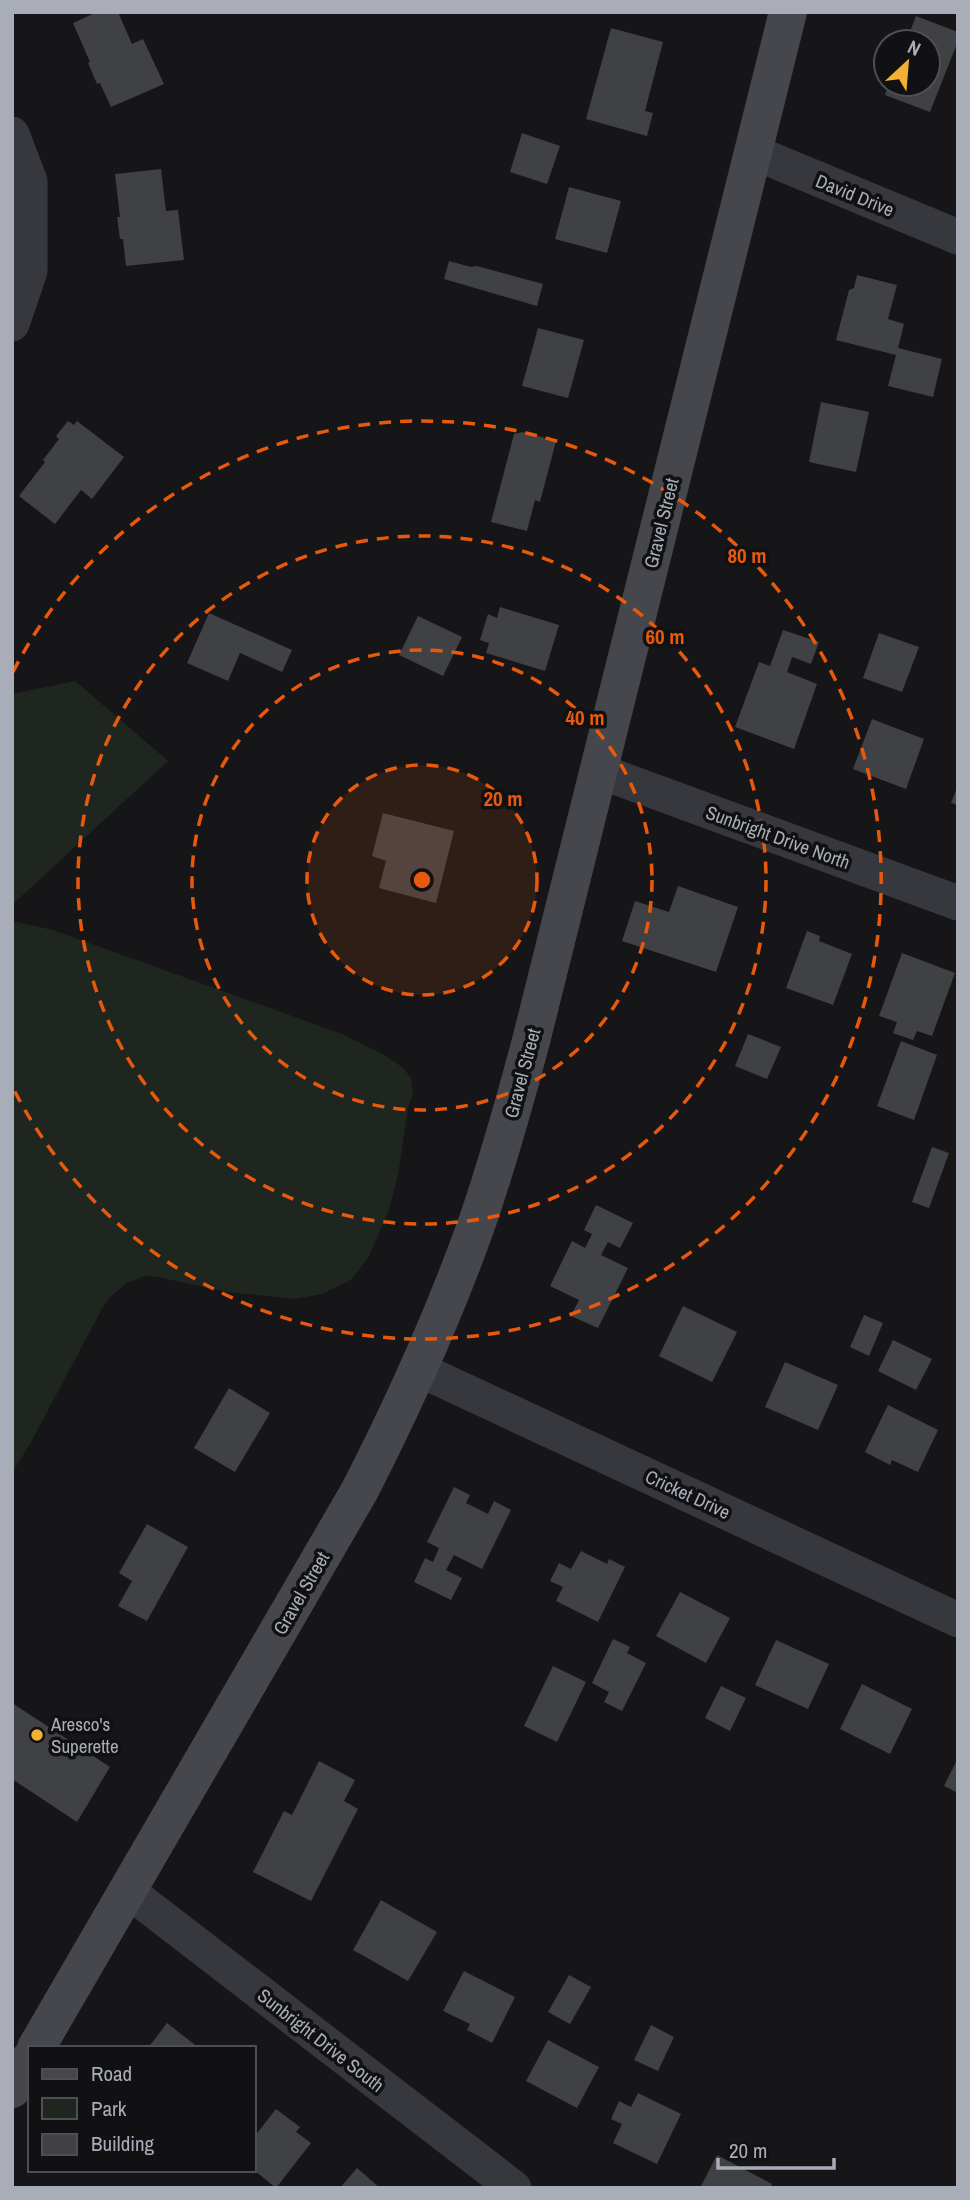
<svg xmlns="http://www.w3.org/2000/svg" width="970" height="2200" font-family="'Archivo Narrow',sans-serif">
<rect width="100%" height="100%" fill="#161618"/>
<!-- green -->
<g fill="#1e261f">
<polygon points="75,681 168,761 12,905 12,694"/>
<polygon points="12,921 53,930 342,1034 383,1054 402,1067 411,1078 413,1094 408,1108 398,1175 389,1210 368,1258 351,1280 322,1294 296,1299 227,1292 158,1277 145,1276 127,1283 111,1296 103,1307 30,1444 12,1473"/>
</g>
<!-- building -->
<g fill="#404145">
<polygon points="97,12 118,12 132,44 143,39 164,84 111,107 100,83 97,84 88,63 90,62 73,23"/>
<polygon points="916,16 958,32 958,41 930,112 885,95 889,84 928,84 928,42 906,42"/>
<polygon points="611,28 663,42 645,111 653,113 647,136 586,119"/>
<polygon points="522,133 560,146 547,184 510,172"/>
<polygon points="161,169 166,211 178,210 184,260 126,266 123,239 120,239 117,217 120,217 115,174"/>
<polygon points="569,187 621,201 607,253 555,239"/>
<polygon points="449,261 471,267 477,266 543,284 537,306 444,279"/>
<polygon points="857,275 897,285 888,319 904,324 898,348 942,359 933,397 888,386 896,355 836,340 849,290 854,288"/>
<polygon points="538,328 584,340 568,398 522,386"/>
<polygon points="821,402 869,412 856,472 809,462"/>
<polygon points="68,421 74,425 77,421 124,457 92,499 81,490 55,524 19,496 45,462 43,460 59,439 56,436"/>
<polygon points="523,432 556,441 540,502 535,500 527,531 491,522 514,434"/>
<polygon points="500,607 559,625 545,671 486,653 489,643 480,640 488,614 497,618"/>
<polygon points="209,613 292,650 282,672 240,653 228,681 187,663"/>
<polygon points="418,616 462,637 443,676 399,655"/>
<polygon points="783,630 819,642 811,664 792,657 787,672 817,684 794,749 735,727 759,662 770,666"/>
<polygon points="879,633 919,647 902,692 863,678"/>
<polygon points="872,719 924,739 906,789 853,769"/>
<polygon points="958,785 958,805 951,803"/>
<polygon points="383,813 454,831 436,903 379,888 386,861 372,856"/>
<polygon points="678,886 738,907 716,972 622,941 635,901 669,912"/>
<polygon points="807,931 820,936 819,941 852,954 833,1005 786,988"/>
<polygon points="902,953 955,973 932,1036 917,1031 913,1040 893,1033 897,1022 879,1016"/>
<polygon points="748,1034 781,1047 767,1079 735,1066"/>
<polygon points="901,1041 937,1055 914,1120 877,1106"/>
<polygon points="932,1147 949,1153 929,1208 912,1202"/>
<polygon points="596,1205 633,1223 620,1248 608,1242 601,1255 628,1268 598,1328 571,1316 579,1300 550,1286 572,1241 585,1248 592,1234 584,1230"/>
<polygon points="683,1306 737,1332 712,1382 659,1356"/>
<polygon points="864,1315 883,1323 869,1356 850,1347"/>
<polygon points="893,1340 932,1359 916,1390 878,1371"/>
<polygon points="785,1362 838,1385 818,1430 765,1407"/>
<polygon points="229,1388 270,1413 235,1472 194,1448"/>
<polygon points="888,1405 938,1430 918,1472 892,1460 890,1465 865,1452"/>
<polygon points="454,1487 470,1495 466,1503 488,1514 494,1501 511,1510 482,1569 454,1555 446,1570 462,1578 451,1600 414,1582 425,1558 433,1562 439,1548 427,1542"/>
<polygon points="147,1524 188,1547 147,1621 118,1606 132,1581 119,1573"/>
<polygon points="581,1551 607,1564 609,1559 625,1567 598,1622 556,1601 563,1587 550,1581 559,1563 571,1569"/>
<polygon points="680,1592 730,1618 706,1663 656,1636"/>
<polygon points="613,1639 630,1647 627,1653 646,1663 622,1711 604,1702 609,1692 592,1683"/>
<polygon points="776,1640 829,1664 808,1709 755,1685"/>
<polygon points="553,1666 586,1682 557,1742 524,1726"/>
<polygon points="862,1684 912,1709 890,1754 840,1729"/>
<polygon points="721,1686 746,1698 730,1731 705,1718"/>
<polygon points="12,1703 110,1767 77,1822 12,1779"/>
<polygon points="958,1758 958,1793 944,1786"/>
<polygon points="319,1761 355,1780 344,1801 358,1809 311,1901 253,1872 284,1811 292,1815"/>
<polygon points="381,1900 437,1932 408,1981 353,1950"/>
<polygon points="464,1971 515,1997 492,2043 467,2030 470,2024 443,2011"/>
<polygon points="569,1975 591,1987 570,2024 548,2012"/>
<polygon points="167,2023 199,2048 148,2048"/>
<polygon points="651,2025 674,2037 658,2071 634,2060"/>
<polygon points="548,2040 599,2067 577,2108 526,2081"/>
<polygon points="638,2093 681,2114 657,2164 613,2143 622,2124 611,2119 619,2101 631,2107"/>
<polygon points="276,2109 300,2127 296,2132 311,2143 276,2188 254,2170 254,2137"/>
<polygon points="717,2155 772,2184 770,2188 700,2188"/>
<polygon points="357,2168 380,2188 340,2188"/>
</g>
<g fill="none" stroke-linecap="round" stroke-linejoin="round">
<!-- street -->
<g stroke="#37383d" stroke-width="35">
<polyline points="12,134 30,181 30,271 12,324"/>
<polyline points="753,152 958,237"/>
<polyline points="599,771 958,903"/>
<polyline points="418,1369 958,1620"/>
<polyline points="128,1891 514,2188"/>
</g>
<!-- secondary -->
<g stroke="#45474d" stroke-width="38">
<path d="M36,2048L360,1490C405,1402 445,1313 478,1220C498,1161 515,1101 531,1041L788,12"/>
<polyline points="12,2089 30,2059"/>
</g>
</g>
<!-- distance rings -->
<circle cx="422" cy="880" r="115" fill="#e8590c" fill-opacity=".12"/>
<g fill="none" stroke="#e8590c" stroke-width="3.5" stroke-dasharray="12 9">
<circle cx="422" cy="880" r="115"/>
<circle cx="422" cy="880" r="230"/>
<circle cx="422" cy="880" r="344"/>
<path d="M13 672A459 459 0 1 1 13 1088"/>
</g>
<!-- markers -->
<circle fill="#f2b134" stroke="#111113" stroke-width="2.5" cx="37" cy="1735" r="7"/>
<g text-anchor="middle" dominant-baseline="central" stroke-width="7" stroke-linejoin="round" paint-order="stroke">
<!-- street labels -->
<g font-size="19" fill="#a8adb8" stroke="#111113">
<text transform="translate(855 195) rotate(22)">David Drive</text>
<text transform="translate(661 523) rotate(-76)">Gravel Street</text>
<text transform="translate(778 837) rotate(20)">Sunbright Drive North</text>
<text transform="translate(522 1073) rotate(-75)">Gravel Street</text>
<text transform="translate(688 1494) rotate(25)">Cricket Drive</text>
<text transform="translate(301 1593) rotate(-60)">Gravel Street</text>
<text transform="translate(321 2040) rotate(38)">Sunbright Drive South</text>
</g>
<!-- poi labels -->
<g font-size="19" fill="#a8adb8" stroke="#111113" text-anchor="start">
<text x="51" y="1724">Aresco's<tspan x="51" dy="22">Superette</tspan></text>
</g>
</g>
<circle cx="422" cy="880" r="10" fill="#e8590c" stroke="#111113" stroke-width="3.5"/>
<g font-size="21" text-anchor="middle" font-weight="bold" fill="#e8590c" stroke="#111113" stroke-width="7" stroke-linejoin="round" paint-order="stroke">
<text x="747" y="563">80 m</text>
<text x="665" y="644">60 m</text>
<text x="585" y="725">40 m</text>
<text x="503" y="806">20 m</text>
</g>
<!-- border -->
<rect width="970" height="2200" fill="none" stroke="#a8adb8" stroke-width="28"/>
<!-- legend -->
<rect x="28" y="2046" width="228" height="126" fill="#111113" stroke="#4d4f55" stroke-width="2"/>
<rect x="42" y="2069" width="35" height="10" fill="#45474d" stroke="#4d4f55" stroke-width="2"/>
<text x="91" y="2081" font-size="21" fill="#a8adb8">Road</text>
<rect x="42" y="2098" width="35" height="21" fill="#1e261f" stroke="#4d4f55" stroke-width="2"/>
<text x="91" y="2116" font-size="21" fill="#a8adb8">Park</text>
<rect x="42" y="2134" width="35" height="21" fill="#404145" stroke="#4d4f55" stroke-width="2"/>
<text x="91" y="2151" font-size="21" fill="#a8adb8">Building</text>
<!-- north arrow -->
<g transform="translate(907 63) rotate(26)"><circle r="33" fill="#111113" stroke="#4d4f55" stroke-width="2"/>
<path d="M0-5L12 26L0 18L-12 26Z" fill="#f2b134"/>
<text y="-10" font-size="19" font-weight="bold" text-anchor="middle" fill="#a8adb8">N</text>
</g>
<!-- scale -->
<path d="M718 2158v10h116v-10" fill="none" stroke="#a8adb8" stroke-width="3.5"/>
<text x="729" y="2158" font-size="21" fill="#a8adb8" stroke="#111113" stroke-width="5" paint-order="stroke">20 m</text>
</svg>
